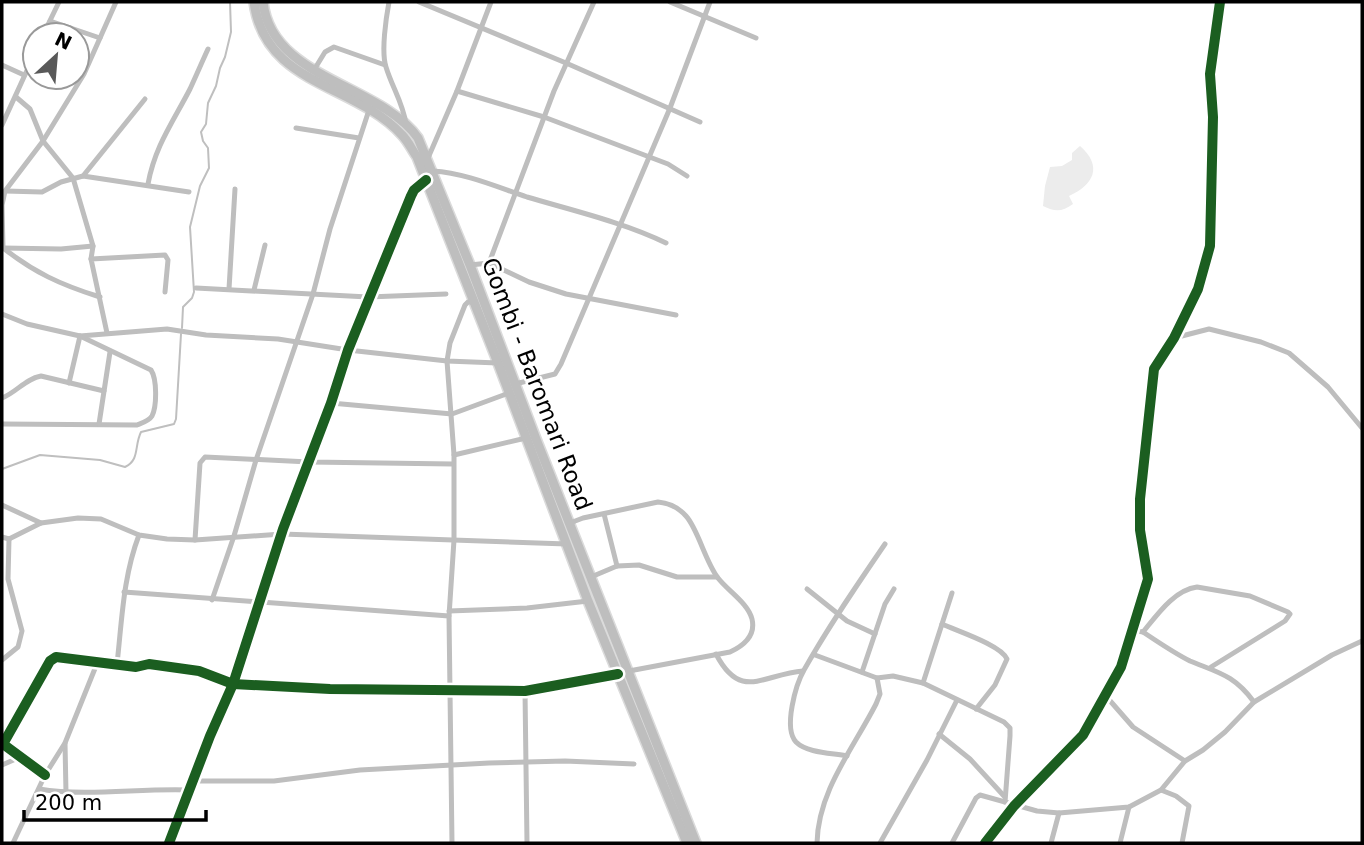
<svg xmlns="http://www.w3.org/2000/svg" width="1364" height="845" font-family="'DejaVu Sans',sans-serif">
<rect width="100%" height="100%" fill="#fff"/>
<!-- green -->
<path fill="#ececec" d="M1080,146C1103,166 1094,185 1069,196L1073,204C1062,212 1055,212 1043,206L1045,186L1050,167L1062,166L1072,160V153Z"/>
<g fill="none" stroke-linecap="round" stroke-linejoin="round">
<!-- stream -->
<g stroke="#bfbfbf" stroke-width="2">
<polyline points="182,328 183,307 192,298 194,292 190,227 200,186 209,168 208,148 203,141 201,132 206,124 208,103 216,86 220,68 225,57 231,32 230,2"/>
<path d="M2,469L40,455L100,460L125,467C140,460 134,446 141,432L174,424L176,419L181,334"/>
</g>
<!-- primary casing -->
<g stroke="#dbdbdb" stroke-width="12">
<g id="primary">
<path d="M254,2C265,86 355,83 402,135C408,141 412,150 417,157L498,363L588,601L687,843"/>
<path d="M263,2C271,79 380,84 418,138L470,265L536,439L696,843"/>
</g>
</g>
<!-- street -->
<g stroke="#bebebe" stroke-width="5">
<path d="M389,2C386,18 381,52 386,67C392,87 403,103 406,124"/>
<polyline points="419,2 566,63 700,122"/>
<polyline points="670,2 756,38"/>
<polyline points="50,21 100,38"/>
<polyline points="43,35 59,2"/>
<polyline points="2,65 24,75"/>
<polyline points="314,70 325,52 334,47 385,65"/>
<polyline points="457,91 544,117 668,164 687,176"/>
<polyline points="16,97 30,109 43,141 73,178 93,246 91,259"/>
<polyline points="2,125 35,53"/>
<polyline points="296,128 359,138"/>
<polyline points="428,158 457,91 491,2"/>
<path d="M433,171C465,173 497,187 527,197C571,210 626,223 666,243"/>
<polyline points="83,176 189,192"/>
<path d="M148,184C155,146 173,122 190,89C196,76 202,62 208,49"/>
<polyline points="5,191 42,192 61,182 83,176 145,99"/>
<path d="M2,247C33,272 61,285 100,297"/>
<polyline points="3,248 2,205 5,191 43,141 84,74 116,2"/>
<polyline points="3,248 61,249 93,246"/>
<polyline points="489,263 554,91 594,2"/>
<polyline points="470,265 489,263 529,282 566,294 676,315"/>
<polyline points="196,288 368,297 446,294"/>
<polyline points="229,289 235,189"/>
<polyline points="254,290 265,245"/>
<path d="M2,314L27,324L80,336L151,370C157,379 157,406 152,416C149,421 142,423 137,425L2,424"/>
<polyline points="107,333 91,259 165,255 168,260 165,292"/>
<polyline points="80,336 167,329 206,335 278,339 348,350 447,361 498,363"/>
<polyline points="1174,338 1209,329 1261,342 1289,353 1328,387 1362,428"/>
<polyline points="69,383 80,336"/>
<polyline points="515,384 555,374 561,364 670,108 710,2"/>
<path d="M2,398C17,392 25,379 41,376L104,391"/>
<polyline points="331,403 452,414 509,393"/>
<polyline points="99,424 110,352"/>
<polyline points="454,455 526,438"/>
<polyline points="2,505 41,523 78,518 101,519 139,535 167,539 195,540 282,534 567,544"/>
<polyline points="604,514 617,566"/>
<path d="M570,523L583,518L658,502C669,503 678,507 686,516C698,529 705,561 718,578C728,591 748,603 752,619C756,636 743,646 730,652L629,671"/>
<polyline points="2,537 9,539 41,523"/>
<polyline points="195,540 200,463 205,457 309,462 453,464"/>
<polyline points="591,577 617,566 639,565 677,577 717,577"/>
<polyline points="807,589 847,621 875,634"/>
<polyline points="124,592 449,616"/>
<polyline points="212,600 234,536 256,460 313,294 330,229 369,110"/>
<polyline points="449,611 527,608 588,601"/>
<polyline points="942,624 952,593"/>
<path d="M1132,630L1143,632C1157,615 1174,590 1197,587L1250,596L1288,612L1290,614L1285,621L1211,667"/>
<path d="M1143,632C1158,642 1174,653 1190,661C1219,673 1234,675 1254,702"/>
<path d="M716,654C741,702 763,674 803,671"/>
<polyline points="815,655 877,678 893,676 923,683 1004,722 1010,728 1010,736 1005,802"/>
<polyline points="2,660 18,647 22,631 8,579 9,539"/>
<path d="M117,664C122,620 123,577 139,535"/>
<polyline points="862,672 885,604 894,589"/>
<path d="M923,683L942,624C957,631 1001,645 1007,659L995,685L976,709"/>
<polyline points="525,691 527,843"/>
<polyline points="1105,695 1133,727 1185,761"/>
<polyline points="939,734 970,759 1004,796"/>
<polyline points="65,743 66,793"/>
<path d="M847,756C832,753 807,753 796,742C783,728 796,684 804,670C828,627 857,585 885,544"/>
<polyline points="2,765 18,758"/>
<polyline points="45,775 3,744 50,661 56,657 136,667 149,664 199,671 233,684 330,689 525,691 618,674"/>
<polyline points="193,781 274,781 360,770 489,763 565,761 634,764"/>
<path d="M39,789C89,797 138,788 189,790"/>
<polyline points="1161,790 1176,796 1189,806 1182,843"/>
<polyline points="13,843 45,775 65,743 98,661"/>
<polyline points="169,843 210,736 233,684 283,529 331,403 348,350 411,196 414,190 426,180"/>
<polyline points="452,843 449,616 454,540 454,455 447,361 450,343 465,305 468,302 475,302"/>
<path d="M817,843C818,791 853,749 876,704L880,694L877,678"/>
<polyline points="880,843 927,760 957,700"/>
<polyline points="952,843 976,798 980,795 1037,811 1059,813 1129,807 1161,790 1185,761 1203,750 1225,732 1254,702 1332,655 1362,641"/>
<polyline points="985,843 1014,806 1083,735 1121,667 1148,579 1140,530 1140,499 1154,369 1174,338 1198,289 1210,246 1213,117 1210,74 1220,2"/>
<polyline points="1051,843 1059,813"/>
<polyline points="1120,843 1129,807"/>
</g>
<!-- primary -->
<use href="#primary" stroke="#bebebe" stroke-width="9"/>
<!-- cycleway casing -->
<g stroke="#fff" stroke-width="15">
<g id="cycleway">
<polyline points="45,775 3,744 50,661 56,657 136,667 149,664 199,671 233,684 330,689 525,691 618,674"/>
<polyline points="169,843 210,736 233,684 283,529 331,403 348,350 411,196 414,190 426,180"/>
<polyline points="985,843 1014,806 1083,735 1121,667 1148,579 1140,530 1140,499 1154,369 1174,338 1198,289 1210,246 1213,117 1210,74 1220,2"/>
</g>
</g>
<!-- cycleway -->
<use href="#cycleway" stroke="#1b5e20" stroke-width="10"/>
</g>
<g text-anchor="middle" dominant-baseline="central" stroke-width="5" stroke-linejoin="round" paint-order="stroke">
<!-- street labels -->
<g font-size="23" fill="#000" stroke="#fff">
<text transform="translate(537 384) rotate(69)">Gombi - Baromari Road</text>
</g>
</g>
<!-- border -->
<rect width="1364" height="845" fill="none" stroke="#000000" stroke-width="7"/>
<!-- north arrow -->
<g transform="translate(56 56) rotate(26)"><circle r="33" fill="#ffffff" stroke="#999999" stroke-width="2"/>
<path d="M0-5L12 26L0 18L-12 26Z" fill="#595959"/>
<text y="-10" font-size="19" font-weight="bold" text-anchor="middle" fill="#000000">N</text>
</g>
<!-- scale -->
<path d="M24 810v10h182v-10" fill="none" stroke="#000000" stroke-width="3.5"/>
<text x="35" y="810" font-size="21" fill="#000000" stroke="#ffffff" stroke-width="5" paint-order="stroke">200 m</text>
</svg>
